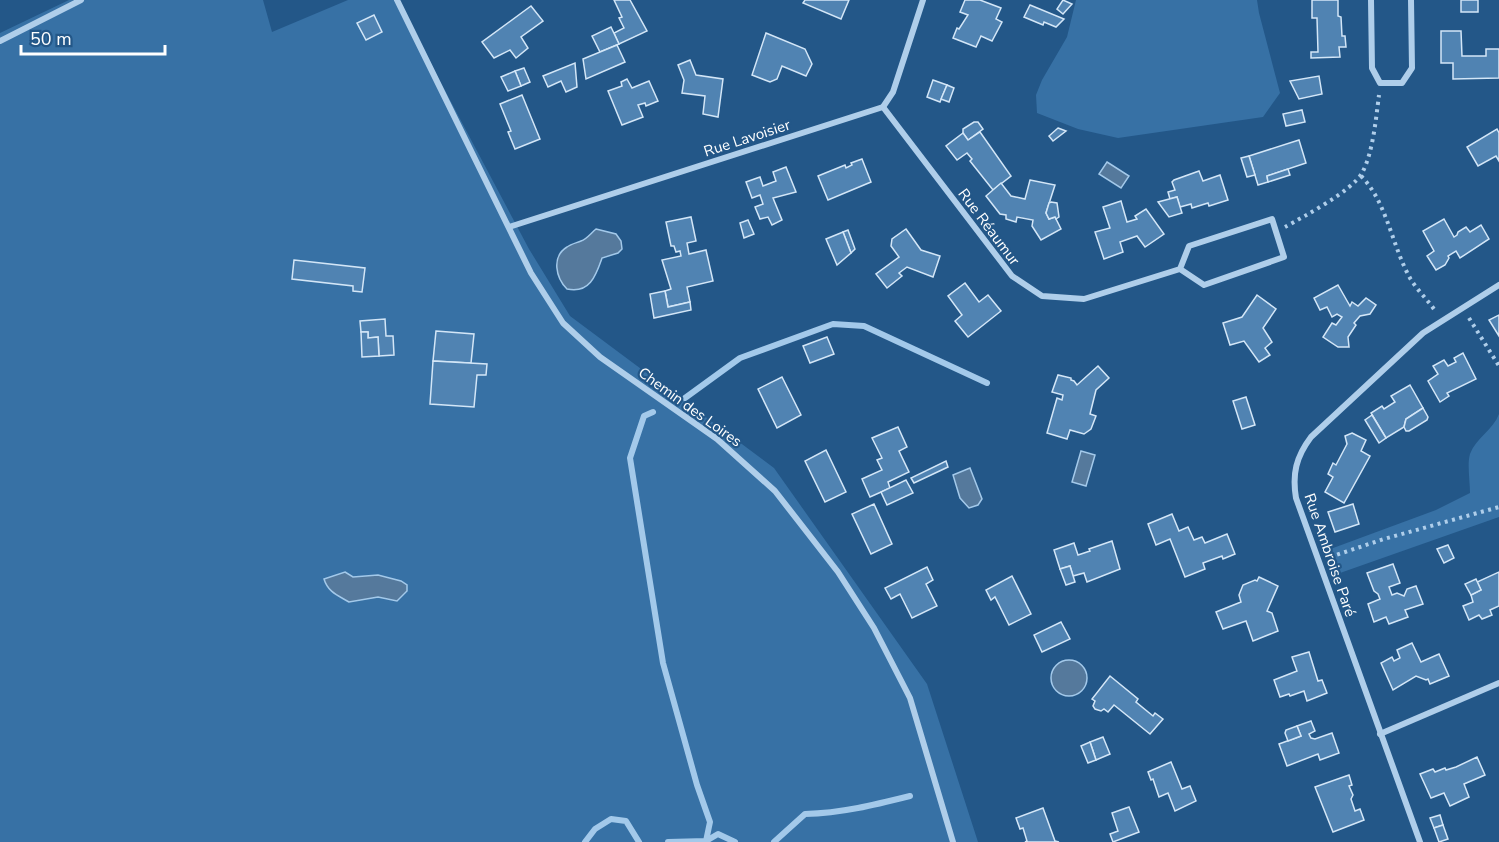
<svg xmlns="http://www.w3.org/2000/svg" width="1499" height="842" font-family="'Nunito Sans',sans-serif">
<rect width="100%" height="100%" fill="#235788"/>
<!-- green -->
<g fill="#3771a5">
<polygon points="69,0 263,0 272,32 348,0 397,0 529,249 570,316 774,468 927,684 978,842 0,842 0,33"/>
<polygon points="1076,0 1257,0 1259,13 1280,93 1263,117 1118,138 1078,129 1037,113 1036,95 1042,80 1067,37"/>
<path d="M1499,414V517L1340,573L1333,565L1325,551L1436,510L1470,493C1470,481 1467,464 1470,454C1476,438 1493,430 1499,414Z"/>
</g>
<!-- water -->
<g fill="#55799c" stroke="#a3c9ea" stroke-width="1.5">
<polygon points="1107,162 1129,176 1121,188 1099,174"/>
<path d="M596,229L616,234L621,241L622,249L618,253L602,258C596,275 590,294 567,289C556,278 551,257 567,247C571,244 576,243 581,241C587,239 591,233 596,229Z"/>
<polygon points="1081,451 1095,455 1086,486 1072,482"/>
<polygon points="970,468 982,499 978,505 969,508 960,498 953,475"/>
<path d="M345,572L353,577L378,575L401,581L407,585V591L397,601L378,597L349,602C337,595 328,592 324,579Z"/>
<circle cx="1069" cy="678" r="18"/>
</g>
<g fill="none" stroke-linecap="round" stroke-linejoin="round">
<!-- stream -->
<g stroke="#a3c9ea" stroke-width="6">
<polyline points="685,398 740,358 833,324 864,326 987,383"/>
<polyline points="653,412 644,416 630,458 663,663 697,785 710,822 706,841 668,842"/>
<polyline points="706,841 718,834 735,842"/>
<polyline points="585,842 595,829 611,819 626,821 639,842"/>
<path d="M774,842L805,814C842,813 874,805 910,796"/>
</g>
</g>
<!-- building -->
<g fill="#5083b2" stroke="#d3e6f7" stroke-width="1.5">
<polygon points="614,0 630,0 647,31 619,44 614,33 624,28 619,18 622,17"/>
<polygon points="805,0 849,0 841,19 803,3"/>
<polygon points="965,0 980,0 1001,8 996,19 1002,22 992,41 981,36 976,47 953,38 957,28 959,29 968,15 960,12"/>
<polygon points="1063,0 1072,4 1063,14 1057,9"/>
<polygon points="1312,0 1338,0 1338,16 1341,17 1342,36 1345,36 1346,47 1339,47 1340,57 1311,58 1311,52 1318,52 1317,18 1312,18"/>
<rect x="1461" y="0" width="17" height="12"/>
<polygon points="1030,5 1064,19 1056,27 1044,22 1043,25 1024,17"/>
<polygon points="531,6 543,21 521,37 528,48 516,58 510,50 494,58 482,42"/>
<polygon points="374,15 382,32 366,40 357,23"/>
<polygon points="611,27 619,44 600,52 592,36"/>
<polygon points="1441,31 1461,31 1462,56 1486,56 1486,49 1499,49 1499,78 1453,79 1453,63 1441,63"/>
<polygon points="766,33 805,49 812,64 806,76 782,66 777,79 770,82 752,75"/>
<polygon points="617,45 625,62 586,79 583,59"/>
<polygon points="690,60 696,75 723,79 718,117 703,114 705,96 682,93 684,80 678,65"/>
<polygon points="575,63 577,87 566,92 561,81 548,87 543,76"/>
<polygon points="524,68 530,82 521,86 515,71"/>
<polygon points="515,71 521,86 508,91 501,77"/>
<polygon points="1319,76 1322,94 1299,99 1290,81"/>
<polygon points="627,79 632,88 649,81 658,101 646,106 645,103 638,105 643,117 622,125 608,91 622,86 621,82"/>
<polygon points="933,80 947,85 940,102 927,97"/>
<polygon points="947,85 954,88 949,102 941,99"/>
<polygon points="522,95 540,139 515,149 508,132 511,131 500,104"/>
<polygon points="1302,110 1305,122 1286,126 1283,114"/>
<polygon points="974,122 978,122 983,129 968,140 963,133 963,129"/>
<polygon points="1058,128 1066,131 1053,141 1049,136"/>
<polygon points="1497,129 1499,133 1499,161 1496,156 1478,166 1467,147"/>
<polygon points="980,132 1011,176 993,190 970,161 972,159 967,153 957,160 946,146 963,133 968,140"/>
<polygon points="1299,140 1306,163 1267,176 1268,182 1258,185 1249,156"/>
<polygon points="1249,156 1255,175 1247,177 1241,158"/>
<polygon points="862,159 871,182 828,200 818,176 845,165 846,168 852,165 851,163"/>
<polygon points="786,167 796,192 773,198 782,220 772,225 768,217 760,219 755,207 763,204 760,195 752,198 746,182 760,177 763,186 776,181 773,172"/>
<polygon points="1288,169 1290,175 1268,182 1267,176"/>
<polygon points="1199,171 1203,181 1220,175 1228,200 1209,206 1208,203 1192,208 1191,204 1180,207 1177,197 1170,199 1168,192 1175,190 1172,182 1174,180"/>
<polygon points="1030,180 1055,185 1046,213 1049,219 1055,217 1061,229 1041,240 1032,226 1033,220 1017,217 1016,222 1006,219 1006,215 1000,214 986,196 1001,183 1011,196 1025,199"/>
<polygon points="1177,197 1182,213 1169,217 1158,202"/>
<polygon points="1121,201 1127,222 1137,219 1135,216 1146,209 1164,234 1145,247 1137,236 1120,242 1123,252 1104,259 1095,232 1110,228 1103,207"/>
<polygon points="1051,202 1057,203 1059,217 1056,219 1055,217 1049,219 1046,213 1049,203"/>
<polygon points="691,217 696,241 687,243 689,254 706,250 713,281 687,287 690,302 668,307 665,291 671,289 662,260 681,256 680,251 676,252 674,246 671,246 666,222"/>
<polygon points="1444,219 1454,237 1457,235 1458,232 1466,227 1470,232 1481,225 1489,239 1460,258 1456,251 1448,256 1449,258 1445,265 1436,270 1427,256 1434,251 1423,231"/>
<polygon points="748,220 754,234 744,238 740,223"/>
<polygon points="906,229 921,250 940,256 933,277 907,267 899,273 902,276 887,288 876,274 899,257 891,246 892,239"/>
<polygon points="848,230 855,249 851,253 843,232"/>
<polygon points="843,232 851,253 837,265 826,239"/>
<polygon points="294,260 365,268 362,292 353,291 353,286 292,279"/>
<polygon points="965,283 979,302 988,295 1001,311 968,337 955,321 962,315 948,296"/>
<polygon points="1338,285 1350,306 1352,302 1358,306 1366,298 1376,305 1370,314 1360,316 1354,323 1356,325 1348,337 1349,347 1338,347 1323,337 1332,323 1336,325 1342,317 1337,314 1332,317 1327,307 1320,310 1314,298"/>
<polygon points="665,291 668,307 690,302 691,310 654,318 650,294"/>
<polygon points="1257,295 1276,309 1263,328 1272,342 1265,348 1270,355 1259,362 1244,341 1230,345 1223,323 1242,317"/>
<polygon points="1499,315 1499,336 1489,320"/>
<polygon points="385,319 386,336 393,336 394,355 379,356 378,337 368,338 368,332 361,332 360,321"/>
<polygon points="436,331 474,334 471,363 433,361"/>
<polygon points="361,332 368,332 368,338 378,337 379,356 362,357"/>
<polygon points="827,337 834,354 810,363 803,346"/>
<polygon points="1463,353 1476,379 1447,393 1449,396 1440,402 1428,381 1438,374 1433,366 1444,360 1448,366 1456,362 1454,358"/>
<polygon points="433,361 487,364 486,375 477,375 474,407 430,404"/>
<polygon points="1098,366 1109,378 1096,390 1090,414 1096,416 1091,429 1084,434 1070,430 1067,439 1047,433 1057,398 1062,400 1063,395 1052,392 1058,375 1071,378 1071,380 1074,381 1077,385"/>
<polygon points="782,377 801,415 777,428 758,389"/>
<polygon points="1410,385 1423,408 1406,419 1404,427 1386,438 1371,413 1382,406 1384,409 1395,402 1391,396"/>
<polygon points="1246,397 1255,425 1242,429 1233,401"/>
<polygon points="1423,408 1428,417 1427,420 1409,431 1406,431 1404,427 1406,419"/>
<polygon points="1372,415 1386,438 1379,443 1365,420"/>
<polygon points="898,427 907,447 899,451 909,472 888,482 890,488 870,497 862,479 882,470 877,460 882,458 872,438"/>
<polygon points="1352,433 1366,440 1361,451 1370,456 1344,503 1325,492 1333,477 1328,474 1333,463 1336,465 1347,444 1345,436"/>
<polygon points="826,450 846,492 825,502 805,461"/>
<polygon points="946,461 948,467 914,483 911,478"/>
<polygon points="906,480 913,493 887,505 881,492"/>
<polygon points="874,504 892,544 871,554 852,514"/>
<polygon points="1353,504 1359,524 1335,532 1328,512"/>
<polygon points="1172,514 1179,531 1188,527 1194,540 1202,537 1205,543 1227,534 1235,554 1223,559 1222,556 1203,563 1205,569 1185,577 1170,539 1156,545 1148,524"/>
<polygon points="1112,541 1120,569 1087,582 1084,573 1073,576 1070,566 1060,569 1054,550 1074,543 1078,555 1090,551 1089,549"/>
<polygon points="1448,545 1454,558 1444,563 1437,549"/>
<polygon points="1393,564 1400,583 1389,587 1392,595 1397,593 1404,596 1407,589 1416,586 1423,604 1405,610 1408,617 1389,624 1386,617 1374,622 1368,604 1380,599 1378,594 1374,591 1367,573"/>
<polygon points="1070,566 1075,582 1066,585 1060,569"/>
<polygon points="927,567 933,580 926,584 937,606 912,618 900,594 891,599 885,588"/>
<polygon points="1499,572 1499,606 1490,610 1492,615 1482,619 1479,615 1469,620 1463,606 1473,602 1471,595 1481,590 1477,582"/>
<polygon points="1012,576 1031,614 1009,625 995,597 991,600 986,590"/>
<polygon points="1259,577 1278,586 1267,611 1272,613 1278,631 1253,641 1246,621 1223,629 1216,612 1241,602 1239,595 1243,585 1255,580 1257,581"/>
<polygon points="1476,579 1481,590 1471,595 1465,584"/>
<polygon points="1061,622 1070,639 1042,652 1034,635"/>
<polygon points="1412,643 1421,662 1439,654 1449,676 1430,684 1428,679 1426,680 1416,676 1393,690 1381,663 1392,657 1394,661 1400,658 1397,650"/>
<polygon points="1309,652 1318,681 1322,680 1327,693 1307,701 1304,691 1290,696 1289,694 1280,697 1274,680 1297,671 1292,657"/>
<polygon points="1110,676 1138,699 1136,702 1153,716 1155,713 1163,719 1150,734 1114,705 1108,712 1104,709 1101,711 1095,709 1093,706 1095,701 1092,699"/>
<polygon points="1311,721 1315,731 1309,734 1311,738 1315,739 1332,733 1339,753 1320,760 1318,754 1287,766 1279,744 1301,736 1297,726"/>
<polygon points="1297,726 1301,736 1288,741 1285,733 1286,730"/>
<polygon points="1103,737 1110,754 1096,760 1090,742"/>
<polygon points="1090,742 1096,760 1088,763 1081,746"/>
<polygon points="1477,757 1485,775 1464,784 1469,797 1450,806 1444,793 1431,798 1420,774 1433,769 1435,772 1445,768 1446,770 1456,767"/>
<polygon points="1171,762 1182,789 1190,786 1196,801 1175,811 1168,793 1159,797 1153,779 1151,780 1148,772"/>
<polygon points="1349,775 1352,785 1349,786 1353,795 1351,799 1355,811 1360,809 1364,820 1333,832 1315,787"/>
<polygon points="1129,807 1139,832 1113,842 1110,834 1118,831 1112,813"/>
<polygon points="1043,808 1055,841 1059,842 1025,842 1027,841 1023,828 1020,829 1016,818"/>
<polygon points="1440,815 1443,825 1434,828 1430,818"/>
<polygon points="1443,825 1448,839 1439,842 1434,828"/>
</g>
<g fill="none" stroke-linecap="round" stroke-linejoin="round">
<!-- path -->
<g stroke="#afceea" stroke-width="4" stroke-dasharray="3 4.5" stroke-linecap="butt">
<path d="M1361,176C1387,202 1392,246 1410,278C1417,290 1428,300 1436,312"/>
<path d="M1285,227C1303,217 1352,191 1362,173C1373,153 1376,118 1379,95"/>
<polyline points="1469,318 1499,366"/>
<polyline points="1330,557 1384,539 1499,507"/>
</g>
<!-- street -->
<g stroke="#afceea" stroke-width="6">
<polyline points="397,0 531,273 563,323 600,357 717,439 775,491 838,572 874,628 910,698 953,842"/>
<polyline points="1371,0 1372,68 1380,83 1402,83 1412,68 1411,0"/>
<polyline points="0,41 81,0"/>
<polyline points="883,107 1012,276 1042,296 1084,299 1180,269 1204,285 1284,257 1272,219 1189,246 1180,269"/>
<polyline points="509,227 883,107 893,92 923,0"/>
<polyline points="1380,734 1499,683"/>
<path d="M1420,842L1296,498C1292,474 1296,457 1311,437L1423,333L1499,285"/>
</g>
</g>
<g text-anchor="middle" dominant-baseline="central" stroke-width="4.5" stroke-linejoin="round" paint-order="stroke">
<!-- street labels -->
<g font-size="15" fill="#fff" stroke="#235788">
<text transform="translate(747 138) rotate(-18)">Rue Lavoisier</text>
<text transform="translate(989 227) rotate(53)">Rue Réaumur</text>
<text transform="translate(690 407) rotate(36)">Chemin des Loires</text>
<text transform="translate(1330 555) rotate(71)">Rue Ambroise Paré</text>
</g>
</g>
<!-- scale -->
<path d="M21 45v9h144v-9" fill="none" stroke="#ffffff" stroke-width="3"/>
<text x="30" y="45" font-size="18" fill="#ffffff" stroke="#235788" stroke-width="4.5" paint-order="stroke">50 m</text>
</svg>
